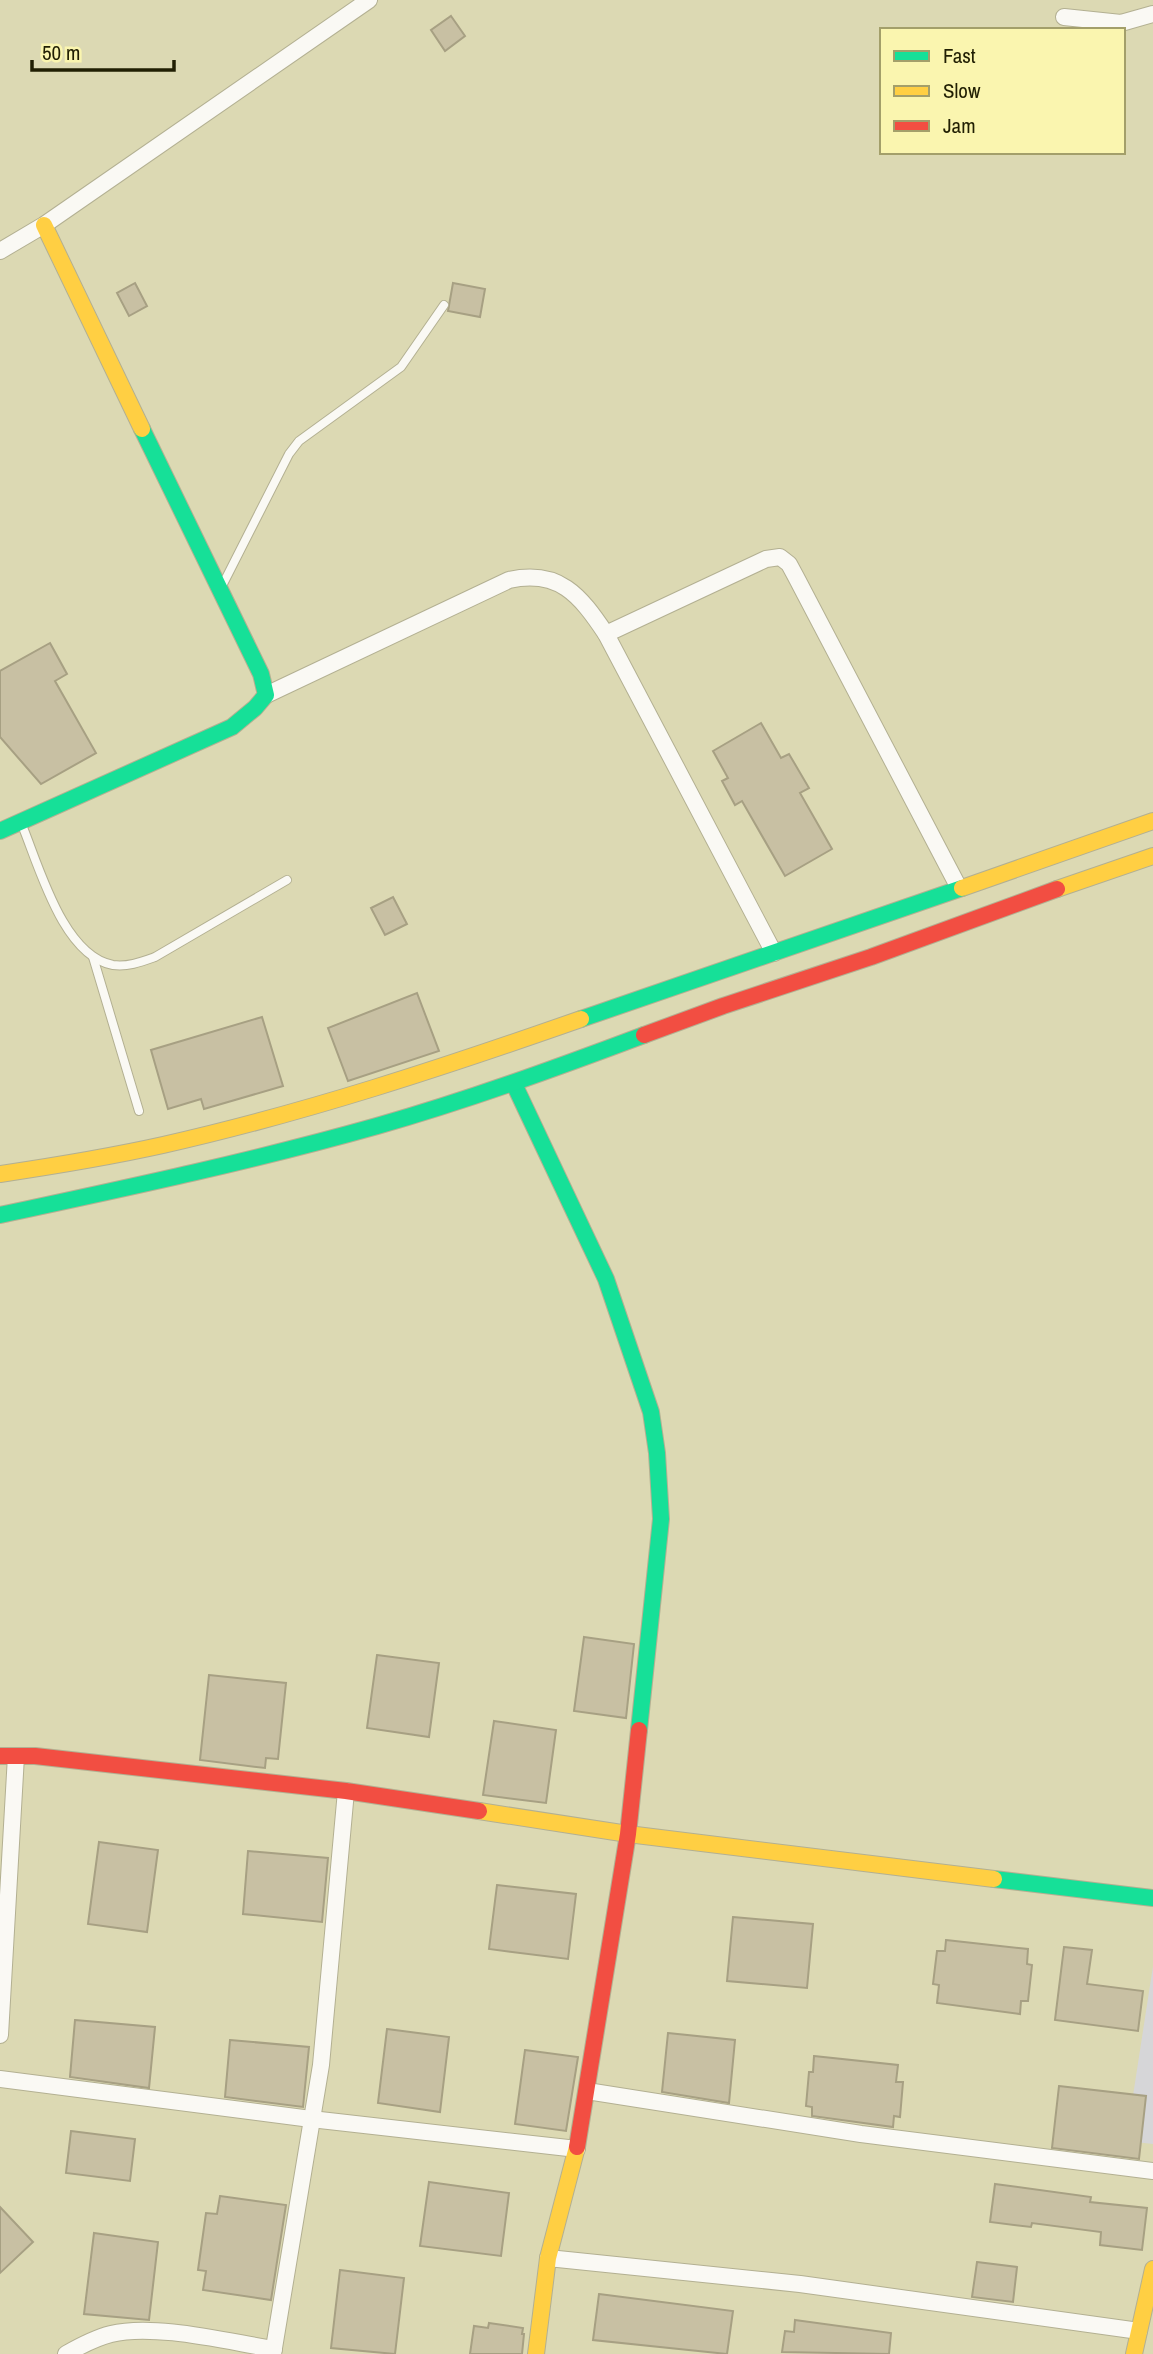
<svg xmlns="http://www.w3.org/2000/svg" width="1153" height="2354" font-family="'Archivo Narrow',sans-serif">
<rect width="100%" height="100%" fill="#dcd9b3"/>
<!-- green -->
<polygon fill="#d6d6d8" points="1153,1966 1153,2144 1126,2141"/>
<!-- building -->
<g fill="#c8c0a3" stroke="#a7a083" stroke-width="2">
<polygon points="451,16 465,36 445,51 431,30"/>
<polygon points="135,283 147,306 129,316 117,293"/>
<polygon points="453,283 485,289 480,317 448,311"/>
<polygon points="50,643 67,674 55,681 96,753 41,784 0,737 0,671"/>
<polygon points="761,723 781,758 789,754 809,788 800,793 832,849 785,876 742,801 735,805 722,781 728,778 713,751"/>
<polygon points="393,897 407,924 385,935 371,908"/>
<polygon points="417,993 439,1051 348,1081 328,1028"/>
<polygon points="262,1017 283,1086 204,1109 201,1099 168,1109 151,1050"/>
<polygon points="584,1637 634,1644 626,1718 574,1711"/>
<polygon points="377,1655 439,1663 429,1737 367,1728"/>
<polygon points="209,1675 286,1683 278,1759 266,1758 265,1768 200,1760"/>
<polygon points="494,1721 556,1730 546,1803 483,1795"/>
<polygon points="99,1842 158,1850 147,1932 88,1924"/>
<polygon points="248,1851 328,1858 322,1922 243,1914"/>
<polygon points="497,1885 576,1894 568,1959 489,1949"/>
<polygon points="733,1917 813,1924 807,1988 727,1981"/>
<polygon points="946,1940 1028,1949 1027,1964 1032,1965 1028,2001 1021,2001 1020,2014 937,2003 939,1985 933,1984 937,1951 945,1951"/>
<polygon points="1064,1947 1092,1950 1087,1984 1143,1991 1138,2031 1055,2020"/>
<polygon points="75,2020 155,2027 149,2088 70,2077"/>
<polygon points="387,2029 449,2037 440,2112 378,2103"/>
<polygon points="668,2033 735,2040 729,2103 662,2092"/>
<polygon points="230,2040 309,2047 303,2107 225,2097"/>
<polygon points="525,2050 578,2057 566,2131 515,2124"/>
<polygon points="814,2056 898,2065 896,2082 903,2082 900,2117 894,2116 893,2127 812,2116 812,2107 806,2106 809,2072 813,2072"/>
<polygon points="1059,2086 1146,2096 1139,2159 1052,2148"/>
<polygon points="71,2131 135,2139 130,2181 66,2173"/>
<polygon points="429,2182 509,2193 501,2256 420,2246"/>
<polygon points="995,2184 1091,2197 1090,2202 1147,2208 1142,2250 1100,2245 1101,2232 1032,2223 1031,2227 990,2222"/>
<polygon points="220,2196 286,2205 271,2300 203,2290 206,2271 198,2270 206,2213 217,2214"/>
<polygon points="0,2207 33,2242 0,2273"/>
<polygon points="94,2233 158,2242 149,2320 84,2314"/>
<polygon points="977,2262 1017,2267 1013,2302 972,2297"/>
<polygon points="340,2270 404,2278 395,2354 331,2348"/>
<polygon points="599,2294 733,2311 727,2354 593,2340"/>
<polygon points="795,2320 891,2333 889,2354 782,2352 785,2331 794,2332"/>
<polygon points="489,2323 523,2328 522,2334 524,2334 522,2354 470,2354 474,2326 488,2328"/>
</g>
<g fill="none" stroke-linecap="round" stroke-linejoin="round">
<!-- lane casing -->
<g stroke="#b3b092" stroke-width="10">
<g id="lane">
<polyline points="223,584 289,454 299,441 401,367 444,305"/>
<path d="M22,825C39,866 63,956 113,965C128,967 141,962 155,957L287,880"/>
<polyline points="93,957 139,1111"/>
</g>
</g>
<!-- street casing -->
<g stroke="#b3b092" stroke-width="18">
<g id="street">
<polyline points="1064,17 1121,23 1153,14"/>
<polyline points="0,251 44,225 369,0"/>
<polyline points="606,634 766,559 780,557 789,564 796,577 959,888"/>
<path d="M266,695L509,580C559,569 580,595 606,634L774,953"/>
<polyline points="0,2035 16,1756"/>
<polyline points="0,2079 311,2119 577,2149"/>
<polyline points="587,2091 861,2134 1153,2171"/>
<polyline points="548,2258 800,2284 1139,2331"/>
<path d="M66,2354C80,2346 95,2338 111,2334C154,2323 229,2342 274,2349"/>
<polyline points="273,2354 321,2065 346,1791"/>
</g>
</g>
<!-- fast casing -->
<g stroke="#b3b092" stroke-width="18">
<g id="fast">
<polyline points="0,831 232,727 255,708 266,695 261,674 142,429"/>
<polyline points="581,1019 962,888"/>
<polyline points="514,1084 606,1279 651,1412 657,1453 661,1519 639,1730"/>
<path d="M0,1215C126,1188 253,1161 377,1126C468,1100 556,1068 644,1035"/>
<polyline points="994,1879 1153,1898"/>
</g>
</g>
<!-- slow casing -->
<g stroke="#b3b092" stroke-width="18">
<g id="slow">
<polyline points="44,225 142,429"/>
<polyline points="962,888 1153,821"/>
<polyline points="1057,889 1153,856"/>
<path d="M0,1174C54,1166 109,1157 163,1145C305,1113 444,1067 581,1019"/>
<polyline points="479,1811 628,1834 994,1879"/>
<polyline points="536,2354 548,2258 577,2147"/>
<polyline points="1134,2354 1153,2269"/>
</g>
</g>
<!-- jam casing -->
<g stroke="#b3b092" stroke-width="18">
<g id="jam">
<polyline points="644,1035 723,1006 871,957 1057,889"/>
<polyline points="0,1756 35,1756 346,1791 479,1811"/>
<polyline points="577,2147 628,1834 639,1730"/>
</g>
</g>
<!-- lane -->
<use href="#lane" stroke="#faf9f4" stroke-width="8"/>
<!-- street -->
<use href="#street" stroke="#faf9f4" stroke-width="16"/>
<!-- fast -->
<use href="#fast" stroke="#16e098" stroke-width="16"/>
<!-- slow -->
<use href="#slow" stroke="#ffcf43" stroke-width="16"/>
<!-- jam -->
<use href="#jam" stroke="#f24e42" stroke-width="16"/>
</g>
<!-- legend -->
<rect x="880" y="28" width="245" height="126" fill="#faf5af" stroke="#a39f6a" stroke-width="2"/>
<rect x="894" y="51" width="35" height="10" fill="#16e098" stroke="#a39f6a" stroke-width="2"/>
<text x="943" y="63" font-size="21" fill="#211f03">Fast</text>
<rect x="894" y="86" width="35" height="10" fill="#ffcf43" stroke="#a39f6a" stroke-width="2"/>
<text x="943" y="98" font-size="21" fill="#211f03">Slow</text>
<rect x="894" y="121" width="35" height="10" fill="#f24e42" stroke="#a39f6a" stroke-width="2"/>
<text x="943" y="133" font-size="21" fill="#211f03">Jam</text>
<!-- scale -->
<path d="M32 60v10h142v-10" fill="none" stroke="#211f03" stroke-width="3.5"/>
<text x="42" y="60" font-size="21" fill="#211f03" stroke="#faf5af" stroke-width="5" paint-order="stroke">50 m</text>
</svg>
